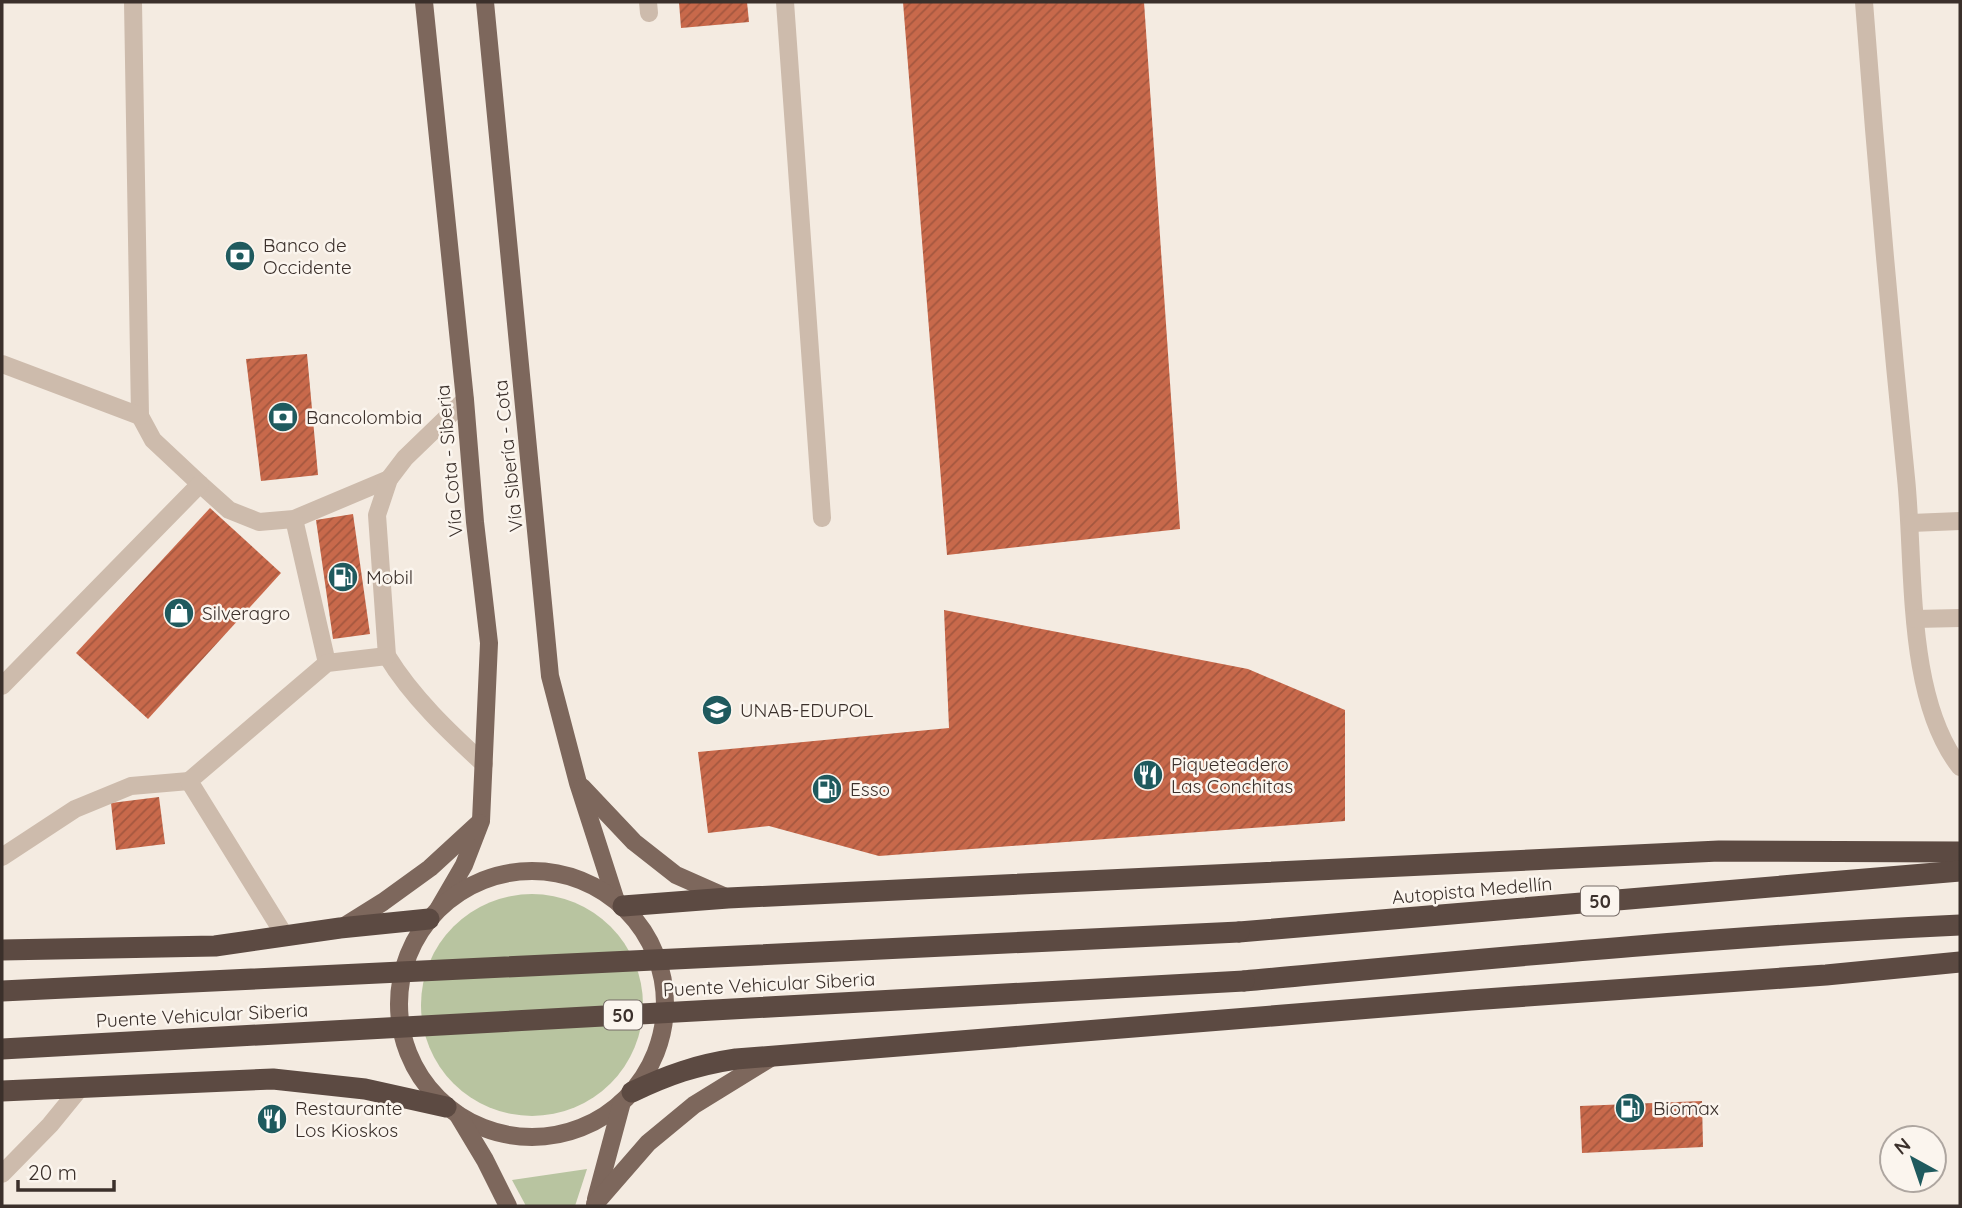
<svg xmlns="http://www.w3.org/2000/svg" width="1962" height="1208" font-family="Quicksand,sans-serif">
<defs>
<pattern id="building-hatch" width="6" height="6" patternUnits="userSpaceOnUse" patternTransform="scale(1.75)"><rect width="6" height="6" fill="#c8694b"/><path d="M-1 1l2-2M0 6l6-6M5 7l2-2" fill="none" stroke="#a4573f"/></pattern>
</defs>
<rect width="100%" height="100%" fill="#f4ebe1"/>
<!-- grass -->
<g fill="#b8c4a0">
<circle cx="532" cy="1005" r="111"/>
<polygon points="587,1169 575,1206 526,1206 512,1180"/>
</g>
<!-- building -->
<g fill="url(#building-hatch)">
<polygon points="679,2 747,2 749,22 681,28"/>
<polygon points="903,2 1144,2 1180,529 947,555"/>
<polygon points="307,354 318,475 261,481 246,359"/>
<polygon points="210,508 281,573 148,719 76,653"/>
<polygon points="353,514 370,634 333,639 316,520"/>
<polygon points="944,610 1248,669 1345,710 1345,821 879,856 769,826 708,833 698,752 949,728"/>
<polygon points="159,797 165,844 116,850 111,803"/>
<polygon points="1702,1101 1703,1147 1582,1153 1580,1106"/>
</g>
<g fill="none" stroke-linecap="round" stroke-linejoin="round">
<!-- lane -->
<g stroke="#cdbbac" stroke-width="18">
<polyline points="133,2 140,416 153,440 200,484 229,510 259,522 294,519 389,479"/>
<polyline points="648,2 649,13"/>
<polyline points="785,2 822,518"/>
<path d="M1864,2C1876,161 1890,320 1906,478C1915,565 1905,697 1960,767"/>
<polyline points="2,364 140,416"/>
<path d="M465,400L405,458L389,479L377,515L387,656C412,697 449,732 484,764"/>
<polyline points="294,519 327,663"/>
<polyline points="1911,523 1960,521"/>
<polyline points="1915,619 1960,618"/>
<polyline points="2,686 200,484"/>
<polyline points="2,857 75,809 131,786 189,781"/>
<polyline points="285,936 189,781 327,663 387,656"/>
<polyline points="2,1174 50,1125 81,1087"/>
</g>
<!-- primary -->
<g stroke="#7d675c" stroke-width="18">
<polyline points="424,2 465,400 475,522 489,643 481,821 464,865 439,908"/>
<polyline points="485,2 550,676 578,783 615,898"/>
<polyline points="582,787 634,842 676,875 728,898"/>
<circle cx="532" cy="1004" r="133"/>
<polyline points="343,927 383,902 430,868 479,823"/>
<polyline points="458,1115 485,1160 508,1206"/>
<polyline points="596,1199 622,1102"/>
<polyline points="595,1204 648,1143 694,1105 772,1057"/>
</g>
<!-- highway -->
<g stroke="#5c4a42" stroke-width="21">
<polyline points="623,906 728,898 1719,851 1960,852"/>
<polyline points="1239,932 1960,871"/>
<polyline points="2,950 215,946 340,928 429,919"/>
<path d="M1244,981C1483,959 1721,936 1960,925"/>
<polyline points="2,1091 273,1079 365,1089 446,1107"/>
<path d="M632,1092C668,1075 696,1065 736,1059L1471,1000L1826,975L1960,962"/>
</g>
<!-- highway-bridge -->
<g stroke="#5c4a42" stroke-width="21">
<polyline points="2,991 1239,932"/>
<polyline points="2,1049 1244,981"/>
</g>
</g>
<!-- icons -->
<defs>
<g id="bank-disc" transform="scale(1.575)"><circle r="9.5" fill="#1f5a5e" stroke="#fbf5ee"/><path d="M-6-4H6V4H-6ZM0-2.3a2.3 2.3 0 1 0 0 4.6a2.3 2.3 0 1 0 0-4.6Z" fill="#fff"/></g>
<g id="fuel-disc" transform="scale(1.575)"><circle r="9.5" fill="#1f5a5e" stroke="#fbf5ee"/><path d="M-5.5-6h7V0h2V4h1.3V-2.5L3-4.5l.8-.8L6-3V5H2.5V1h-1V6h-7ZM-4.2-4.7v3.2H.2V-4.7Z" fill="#fff"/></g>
<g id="shop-disc" transform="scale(1.575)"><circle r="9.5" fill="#1f5a5e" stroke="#fbf5ee"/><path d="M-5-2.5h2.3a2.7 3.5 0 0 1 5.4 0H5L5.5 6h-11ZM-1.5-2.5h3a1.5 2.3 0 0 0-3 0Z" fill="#fff"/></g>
<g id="school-disc" transform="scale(1.575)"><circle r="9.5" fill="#1f5a5e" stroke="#fbf5ee"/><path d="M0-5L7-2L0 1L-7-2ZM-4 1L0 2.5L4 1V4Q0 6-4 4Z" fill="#fff"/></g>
<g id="restaurant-disc" transform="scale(1.575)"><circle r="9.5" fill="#1f5a5e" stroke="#fbf5ee"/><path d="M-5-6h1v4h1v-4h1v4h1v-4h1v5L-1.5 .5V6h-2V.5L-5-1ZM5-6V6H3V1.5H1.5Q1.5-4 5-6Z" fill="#fff"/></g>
</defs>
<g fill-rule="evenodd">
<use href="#bank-disc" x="240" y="256"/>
<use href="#bank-disc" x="283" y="417"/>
<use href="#fuel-disc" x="343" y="577"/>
<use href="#shop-disc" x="179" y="613"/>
<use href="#school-disc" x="717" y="710"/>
<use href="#restaurant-disc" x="1148" y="775"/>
<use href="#fuel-disc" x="827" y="789"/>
<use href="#fuel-disc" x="1630" y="1108"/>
<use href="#restaurant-disc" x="272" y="1119"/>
</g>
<g text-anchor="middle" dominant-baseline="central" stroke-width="5" stroke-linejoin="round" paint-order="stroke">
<!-- shield labels -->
<g fill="#fbf5ee" stroke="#756b66" stroke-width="2">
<rect x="1581" y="886.5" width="38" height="29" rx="5"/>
<rect x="604" y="1000.5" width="38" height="29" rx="5"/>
</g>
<g font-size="18" font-weight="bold" fill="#3b302b">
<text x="1600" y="901">50</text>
<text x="623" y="1015">50</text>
</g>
<!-- poi labels -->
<g font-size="19" fill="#3b302b" stroke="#fbf5ee" text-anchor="start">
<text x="263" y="245">Banco de<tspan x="263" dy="22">Occidente</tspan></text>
<text x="306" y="417">Bancolombia</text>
<text x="366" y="577">Mobil</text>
<text x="202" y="613">Silveragro</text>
<text x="740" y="710">UNAB-EDUPOL</text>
<text x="1171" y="764">Piqueteadero<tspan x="1171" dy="22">Las Conchitas</tspan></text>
<text x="850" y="789">Esso</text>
<text x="295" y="1108">Restaurante<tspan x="295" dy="22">Los Kioskos</tspan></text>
<text x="1653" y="1108">Biomax</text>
</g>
<!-- street labels -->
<g font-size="19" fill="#3b302b" stroke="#fbf5ee">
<text transform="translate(508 456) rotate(-96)">Vía Sibería - Cota</text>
<text transform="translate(449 461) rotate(-95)">Vía Cota - Siberia</text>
<text transform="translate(1472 890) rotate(-5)">Autopista Medellín</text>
<text transform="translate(769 984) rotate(-3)">Puente Vehicular Siberia</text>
<text transform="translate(202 1015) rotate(-3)">Puente Vehicular Siberia</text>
</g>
</g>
<!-- border -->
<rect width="1962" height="1208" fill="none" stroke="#3b302b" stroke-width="7"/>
<!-- north arrow -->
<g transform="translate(1913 1159) rotate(320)"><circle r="33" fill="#fbf5ee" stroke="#aea6a0" stroke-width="2"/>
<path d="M0-5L12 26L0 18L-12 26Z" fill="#1f5a5e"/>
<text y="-10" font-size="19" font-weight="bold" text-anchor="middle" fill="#3b302b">N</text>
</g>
<!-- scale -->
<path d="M18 1180v10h96v-10" fill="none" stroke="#3b302b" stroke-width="3.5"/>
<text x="28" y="1180" font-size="21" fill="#3b302b" stroke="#fbf5ee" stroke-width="5" paint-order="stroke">20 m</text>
</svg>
